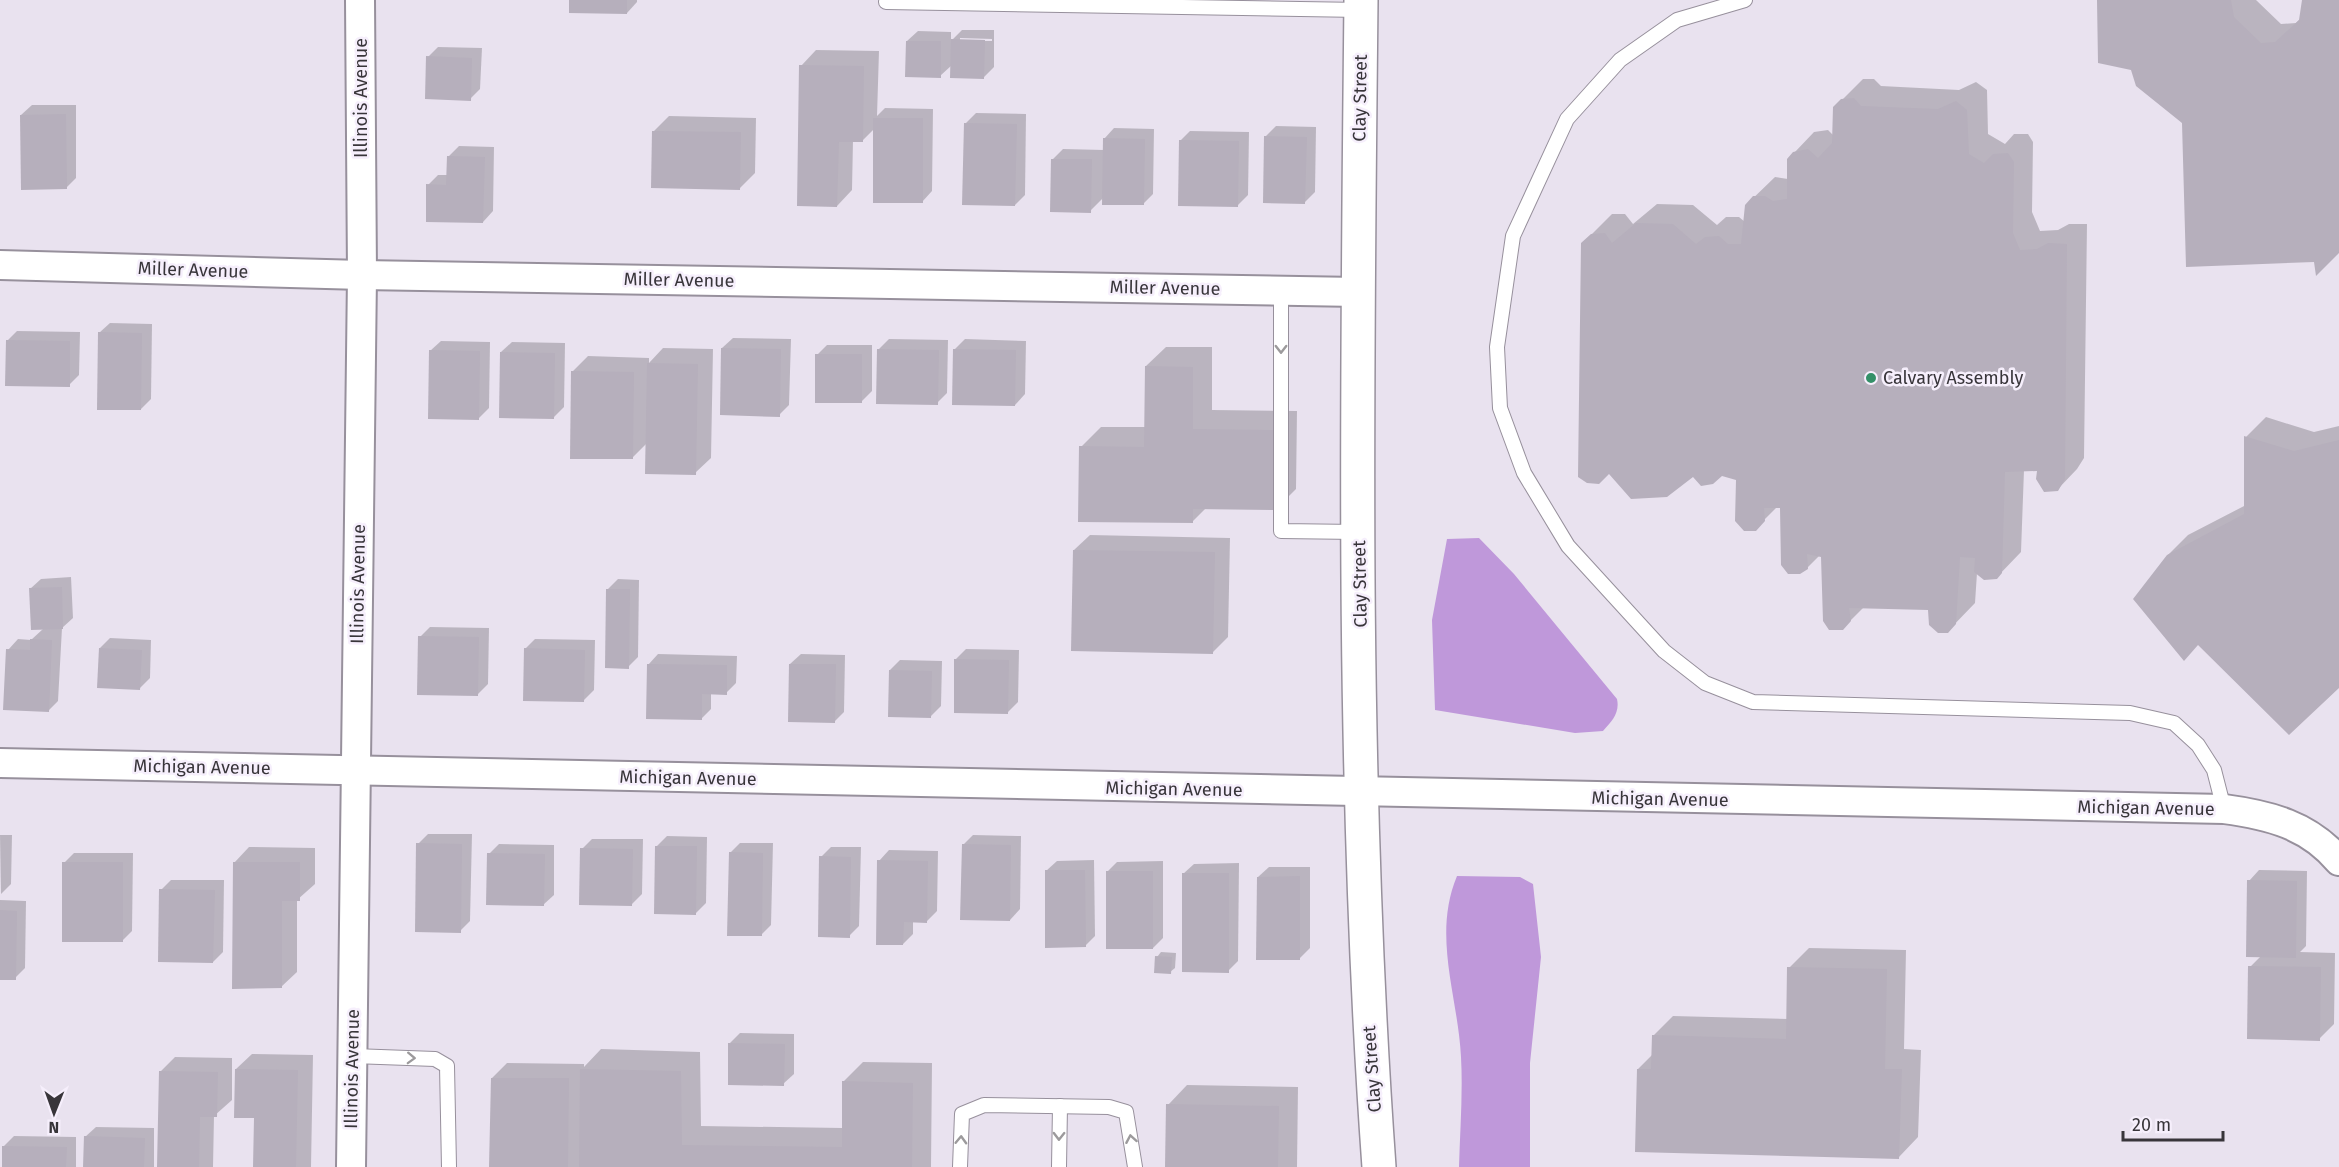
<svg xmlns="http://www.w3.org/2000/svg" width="2339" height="1167" font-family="'Fira Sans',sans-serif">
<rect width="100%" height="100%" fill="#e9e2ef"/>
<!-- water -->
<g fill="#bf98da">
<path d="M1479,538L1514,574L1617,699C1620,713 1612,721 1603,731L1575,733L1435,710L1432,620L1447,539Z"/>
<path d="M1457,876L1520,877L1533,884L1541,957L1530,1063V1167H1459C1460,1131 1463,1093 1461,1057C1458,996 1432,936 1457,876Z"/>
</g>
<!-- shadow -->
<g fill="#0003" fill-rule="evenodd">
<polygon points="571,0 637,0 637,2 627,13"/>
<polygon points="2099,0 2256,0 2281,24 2296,23 2301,18 2304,0 2339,0 2339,250 2315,260 2132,69"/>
<path d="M962,30H994V67L984,77L952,65L940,76L907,41L918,31L951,32V41ZM960,38L992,39V41H960Z"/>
<polygon points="438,47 482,48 480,89 470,99 428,57"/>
<polygon points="816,50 879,51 877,116 885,108 933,109 932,191 922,202 875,128 862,141 853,140 852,190 837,206 801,66"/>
<polygon points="1863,79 1874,79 1881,86 1959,90 1976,82 1987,90 1988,134 2005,144 2014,134 2028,134 2033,142 2032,212 2040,231 2058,230 2069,224 2087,224 2084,458 2077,469 2057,490 2039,470 2024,470 2021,552 1996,578 1977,573 1975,603 1948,631 1930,608 1864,607 1843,628 1823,556 1820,555 1807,568 1782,506 1778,506 1755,529 1737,479 1582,244 1612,214 1625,214 1633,224 1657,204 1693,205 1717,225 1726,217 1739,217 1745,222 1746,205 1775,177 1788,179 1794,153 1814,132 1828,130 1833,135 1842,100"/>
<polygon points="32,105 76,105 76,178 66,188 21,115"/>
<polygon points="976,113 1026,114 1025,195 1015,205 966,123"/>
<polygon points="669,116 756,118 755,173 740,188 654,131"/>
<polygon points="1276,126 1316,127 1315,192 1305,202 1266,136"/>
<polygon points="1114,128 1154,129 1153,194 1143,204 1103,198 1090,211 1053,159 1063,149 1104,150 1104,139"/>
<polygon points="1190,131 1249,132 1248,195 1238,205 1180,141"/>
<polygon points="459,146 494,147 493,211 483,222 428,185 438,175 448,175 448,157"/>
<polygon points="110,323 152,324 151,399 141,409 99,333"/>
<polygon points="17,331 80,332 79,375 69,385 7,341"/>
<polygon points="733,338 791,339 789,405 779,415 722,348"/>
<polygon points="889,339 948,340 947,393 937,403 879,349"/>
<polygon points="965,339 1026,341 1025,394 1015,405 954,350"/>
<polygon points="441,341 490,342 489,408 478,419 430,351"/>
<polygon points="512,342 565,343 564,407 553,418 501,352"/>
<polygon points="827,345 872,345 872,391 862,401 817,355"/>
<polygon points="1166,347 1212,347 1212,410 1297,411 1296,489 1276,509 1206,508 1192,522 1081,447 1101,427 1146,427 1146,366"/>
<polygon points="663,348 713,349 711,458 695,473 647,443 632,458 573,371 588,356 649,358 649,363"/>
<polygon points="2266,417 2314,432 2339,426 2339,686 2168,555 2188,535 2246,505 2246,437"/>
<polygon points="1090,535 1230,538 1228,637 1213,652 1074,550"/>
<polygon points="71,577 73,618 62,628 58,701 48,711 8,650 18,639 31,640 43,629 30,589 41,579"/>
<polygon points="618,579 639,580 638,657 628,667 607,590"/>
<polygon points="430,627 489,628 488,684 478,694 420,637"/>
<polygon points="110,638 151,640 150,678 140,688 100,648"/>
<polygon points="535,639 595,640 594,690 584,700 525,649"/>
<polygon points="966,649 1019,650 1018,702 1008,712 956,659"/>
<polygon points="658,654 737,656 736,683 726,693 711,693 711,709 701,719 648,665"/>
<polygon points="801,654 845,655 844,712 834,722 790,664"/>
<polygon points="900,660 942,661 941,706 931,716 890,670"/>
<polygon points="428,834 472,834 470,921 460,931 418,844"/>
<polygon points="0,835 12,835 11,884 1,894"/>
<polygon points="973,835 1021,836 1020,909 1010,920 963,845"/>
<polygon points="667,836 707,837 706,903 696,913 657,846"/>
<polygon points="592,839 643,839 642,894 632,904 582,849"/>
<polygon points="740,843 773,843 771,925 761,935 730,853"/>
<polygon points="499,844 554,845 554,895 543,905 489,854"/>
<polygon points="249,847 315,848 315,884 297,900 297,972 281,987 234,863"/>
<polygon points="831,847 861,847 859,926 849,936 821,857"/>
<polygon points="889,850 938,851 937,911 927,921 913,921 913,934 903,944 879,861"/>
<polygon points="74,853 133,853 132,931 122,941 64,863"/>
<polygon points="1094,860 1095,936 1085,946 1046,871 1057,861"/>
<polygon points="1163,861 1163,938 1153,948 1107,872 1117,862"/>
<polygon points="1239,863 1238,961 1228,971 1183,874 1194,864"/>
<polygon points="1269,867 1310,867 1310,948 1299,959 1258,877"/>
<polygon points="2259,870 2307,871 2306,946 2300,952 2335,953 2334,1024 2319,1039 2250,967 2261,956 2249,881"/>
<polygon points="171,880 224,880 223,952 213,962 161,890"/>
<polygon points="0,900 26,901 25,968 15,978 0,978"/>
<polygon points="1809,948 1906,950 1904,1049 1921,1050 1918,1137 1899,1157 1638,1069 1653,1054 1653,1036 1673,1016 1788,1019 1789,968"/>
<polygon points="1161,952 1176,953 1175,968 1170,972 1157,957"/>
<polygon points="740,1033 794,1034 794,1074 783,1084 730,1043"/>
<polygon points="601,1049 700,1052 701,1126 843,1128 843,1082 863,1062 932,1063 931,1167 491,1167 492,1078 507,1063 584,1064 584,1067"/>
<polygon points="252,1054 313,1055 311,1167 254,1167 255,1117 236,1069"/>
<polygon points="175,1057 232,1058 232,1100 214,1116 213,1167 158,1167 160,1072"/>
<polygon points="1187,1085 1298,1087 1297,1167 1167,1167 1168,1105"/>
<polygon points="96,1127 154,1128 154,1167 85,1167 85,1137"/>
<polygon points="14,1136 76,1137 76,1167 4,1167 4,1146"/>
</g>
<!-- building -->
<g fill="#b6afbc">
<polygon points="569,0 627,0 627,14 569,13"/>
<polygon points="2097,0 2231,0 2234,17 2261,43 2275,42 2299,20 2302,0 2339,0 2339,253 2316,276 2314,262 2186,267 2182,123 2136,86 2131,70 2098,63"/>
<polygon points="951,39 985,40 984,79 950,78"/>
<polygon points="906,41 941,41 941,78 905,77"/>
<polygon points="426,56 472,58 471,101 425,99"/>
<polygon points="799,65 864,66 863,142 839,142 837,207 797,206"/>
<polygon points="1854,98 1861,106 1938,109 1956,101 1967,110 1969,154 1984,163 1993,154 2008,153 2014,162 2013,233 2020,250 2037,249 2048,243 2067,244 2065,479 2058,491 2044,492 2036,479 2037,471 2005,472 2002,573 1997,579 1984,580 1974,572 1975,558 1960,557 1956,624 1948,633 1938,633 1929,625 1928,610 1849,608 1851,621 1843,630 1829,630 1823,621 1821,557 1807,554 1808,569 1800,574 1788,574 1781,565 1780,508 1764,508 1765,521 1756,531 1744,531 1735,521 1736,480 1722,476 1713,484 1701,486 1693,477 1667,497 1631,499 1609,474 1599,484 1587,483 1578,477 1581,243 1591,234 1605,233 1612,243 1636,223 1673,224 1696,244 1705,237 1719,236 1728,244 1741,244 1745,205 1753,196 1765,196 1773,201 1787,199 1787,159 1793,152 1808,149 1818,158 1832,143 1833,107 1841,99"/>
<polygon points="66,114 67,189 21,190 20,115"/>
<rect x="873" y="118" width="50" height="85"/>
<polygon points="964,123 1017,124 1015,206 962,205"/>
<polygon points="652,131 741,132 740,190 651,188"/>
<polygon points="1264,136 1307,137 1305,204 1263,203"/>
<polygon points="1103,138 1145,139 1144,205 1102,205"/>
<polygon points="1179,140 1239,141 1238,207 1178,206"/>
<polygon points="447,156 485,157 483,223 426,222 426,184 446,185"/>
<polygon points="1051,159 1092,159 1091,213 1050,212"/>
<polygon points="98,332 142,333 141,410 97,410"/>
<polygon points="6,340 70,341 70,387 5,386"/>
<polygon points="721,348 781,349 780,417 720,415"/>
<polygon points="877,349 939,350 938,405 876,404"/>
<polygon points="953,349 1016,350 1015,406 952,405"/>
<polygon points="429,350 480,351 479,420 428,419"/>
<polygon points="500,352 555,353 554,419 499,418"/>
<rect x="815" y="354" width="47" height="49"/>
<polygon points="647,363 698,364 696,475 645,474"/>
<polygon points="1145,366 1193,367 1193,429 1278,430 1277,510 1193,509 1193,523 1078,522 1079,446 1144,447"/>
<polygon points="571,371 634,372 633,459 570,459"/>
<polygon points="2244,436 2294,451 2339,440 2339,688 2289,735 2198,645 2184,661 2133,599 2167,555 2244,514"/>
<polygon points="1073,550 1215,552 1213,654 1071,651"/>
<polygon points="62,587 63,629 31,630 29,588"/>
<polygon points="606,589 630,589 629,669 605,668"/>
<polygon points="418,636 479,637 478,696 417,695"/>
<polygon points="30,639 52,640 49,712 3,710 6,649 30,650"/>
<polygon points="99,648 142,650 140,690 97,688"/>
<polygon points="524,648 585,650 584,702 523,701"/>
<polygon points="954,659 1009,660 1008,714 954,713"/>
<polygon points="647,664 727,665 727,695 702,694 702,720 646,719"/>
<polygon points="789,664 836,664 835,723 788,722"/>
<polygon points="889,670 932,671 931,718 888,717"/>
<polygon points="416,843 462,844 461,933 415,932"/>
<polygon points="962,844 1011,845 1010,921 960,920"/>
<polygon points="655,846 697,846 696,915 654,914"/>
<polygon points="580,848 633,849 632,906 579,905"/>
<polygon points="729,852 763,853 762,936 727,936"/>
<polygon points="487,853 545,854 544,906 486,905"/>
<polygon points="819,856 851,857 850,938 818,937"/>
<polygon points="877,860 928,861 927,923 904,922 903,945 876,945"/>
<rect x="62" y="862" width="61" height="80"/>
<polygon points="233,862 300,862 300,901 282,901 282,988 232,989"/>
<polygon points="1045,870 1085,870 1086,947 1045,948"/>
<rect x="1106" y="871" width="47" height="78"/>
<polygon points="1182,873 1229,873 1229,973 1182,972"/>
<polygon points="1300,876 1300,960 1256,960 1257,877"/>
<polygon points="2247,880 2297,881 2296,958 2246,957"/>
<polygon points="159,889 215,890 213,963 158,962"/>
<polygon points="0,910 17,911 16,980 0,980"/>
<polygon points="1155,956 1172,957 1171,974 1154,973"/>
<polygon points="2248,966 2321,967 2320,1041 2247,1039"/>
<polygon points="1787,967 1887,969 1885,1069 1902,1069 1899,1159 1635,1152 1637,1069 1651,1069 1652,1035 1786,1039"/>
<polygon points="728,1043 785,1044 784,1086 728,1085"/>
<polygon points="235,1069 298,1070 296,1167 253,1167 254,1118 234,1118"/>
<polygon points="580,1069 681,1071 682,1145 842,1147 842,1081 913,1083 912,1167 579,1167"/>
<polygon points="159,1071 218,1072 217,1117 200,1117 199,1167 157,1167"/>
<polygon points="491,1078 569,1078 568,1167 489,1167"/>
<polygon points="1166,1104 1279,1106 1278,1167 1165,1167"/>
<polygon points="84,1136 145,1138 144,1167 83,1167"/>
<polygon points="2,1146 67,1147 66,1167 2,1167"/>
</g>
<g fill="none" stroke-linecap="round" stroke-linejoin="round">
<!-- service casing -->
<g stroke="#97909c" stroke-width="16">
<g id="service">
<polyline points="1745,0 1677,20 1620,60 1567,119 1513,236 1497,347 1500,408 1524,473 1568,546 1664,651 1705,683 1753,702 2130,713 2174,723 2198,745 2214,770 2224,809"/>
<polyline points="886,2 1361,10"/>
<polyline points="1281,290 1281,531 1357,532"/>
<polyline points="353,1056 435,1059 447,1066 449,1167"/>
<polyline points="960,1167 962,1114 984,1105 1109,1107 1126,1112 1135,1167"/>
<polyline points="1059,1167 1060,1106"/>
</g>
</g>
<!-- minor casing -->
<g stroke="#97909c" stroke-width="32">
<g id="minor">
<polyline points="0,265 362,275 1358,292"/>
<path d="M0,763L2224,809C2269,815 2309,825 2339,861"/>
<polyline points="351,1167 362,275 360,0"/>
</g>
</g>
<!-- tertiary casing -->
<g stroke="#97909c" stroke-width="36">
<path id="tertiary" d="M1361,0C1357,389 1351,779 1379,1167"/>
</g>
<!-- service -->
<use href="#service" stroke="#fff" stroke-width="14"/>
<!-- minor -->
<use href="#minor" stroke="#fff" stroke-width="28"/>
<!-- tertiary -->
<use href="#tertiary" stroke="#fff" stroke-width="33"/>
</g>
<!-- one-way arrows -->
<defs><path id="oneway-chevron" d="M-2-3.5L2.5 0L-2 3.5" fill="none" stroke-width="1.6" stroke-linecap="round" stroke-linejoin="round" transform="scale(1.5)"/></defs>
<g stroke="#9c9a9c">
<use href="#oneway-chevron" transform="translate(1281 349) rotate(90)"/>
<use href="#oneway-chevron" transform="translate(411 1058) rotate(2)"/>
<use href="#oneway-chevron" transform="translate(1059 1136) rotate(91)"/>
<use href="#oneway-chevron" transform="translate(1131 1139) rotate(-100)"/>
<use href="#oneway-chevron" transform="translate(961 1140) rotate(-88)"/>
</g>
<!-- markers -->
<circle fill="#349068" stroke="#f6effc" stroke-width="2" cx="1871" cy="378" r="6"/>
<g text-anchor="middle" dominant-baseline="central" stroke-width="5" stroke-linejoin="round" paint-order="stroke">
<!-- street labels -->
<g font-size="18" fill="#38353a" stroke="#f6effc">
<text transform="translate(361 98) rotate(-90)">Illinois Avenue</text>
<text transform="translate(1360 98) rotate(-89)">Clay Street</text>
<text transform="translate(193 270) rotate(2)">Miller Avenue</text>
<text transform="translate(679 280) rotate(1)">Miller Avenue</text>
<text transform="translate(1165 288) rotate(1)">Miller Avenue</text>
<text transform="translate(358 584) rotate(-89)">Illinois Avenue</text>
<text transform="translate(1360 584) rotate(-91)">Clay Street</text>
<text transform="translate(202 767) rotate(1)">Michigan Avenue</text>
<text transform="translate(688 778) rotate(1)">Michigan Avenue</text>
<text transform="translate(1174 789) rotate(1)">Michigan Avenue</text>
<text transform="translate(1660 799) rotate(1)">Michigan Avenue</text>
<text transform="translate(2146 808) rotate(1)">Michigan Avenue</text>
<text transform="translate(352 1069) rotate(-89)">Illinois Avenue</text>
<text transform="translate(1372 1069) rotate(-94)">Clay Street</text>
</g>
<!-- poi labels -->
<g font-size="18" fill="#38353a" stroke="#f6effc" text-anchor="start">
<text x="1883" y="378">Calvary Assembly</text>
</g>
</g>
<!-- north arrow -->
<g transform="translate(54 1113) rotate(181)" stroke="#f6effc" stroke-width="4.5" paint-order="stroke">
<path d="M0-4.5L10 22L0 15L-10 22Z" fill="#38353a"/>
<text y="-9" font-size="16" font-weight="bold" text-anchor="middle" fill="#38353a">N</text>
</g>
<!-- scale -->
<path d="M2123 1131v9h100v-9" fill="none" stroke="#38353a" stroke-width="3"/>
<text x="2132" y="1131" font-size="18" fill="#38353a" stroke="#f6effc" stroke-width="4.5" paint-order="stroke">20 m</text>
</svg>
